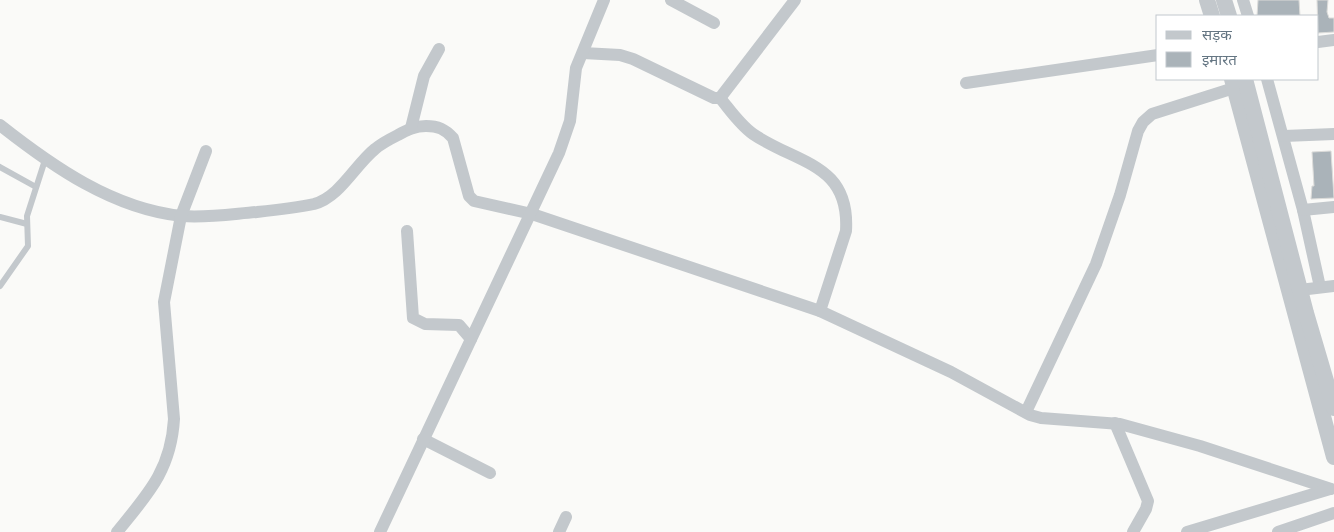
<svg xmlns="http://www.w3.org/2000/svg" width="1334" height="532" font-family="'Fira Sans Condensed','Noto Sans Devanagari',sans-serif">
<rect width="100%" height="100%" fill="#fafaf8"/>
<!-- building -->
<g fill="#aab3b9" stroke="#dcdcda">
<polygon points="1258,0 1299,0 1300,16 1257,16"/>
<polygon points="1317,0 1328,0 1327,12 1329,18 1334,18 1334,32 1318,33"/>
<polygon points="1331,151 1334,198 1311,199 1312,186 1314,186 1312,152"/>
</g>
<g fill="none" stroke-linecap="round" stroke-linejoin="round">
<!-- service -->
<g stroke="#c3c8cc" stroke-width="6">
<polyline points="0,167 36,187"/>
<polyline points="0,217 27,224"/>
<polyline points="0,286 28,246 27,216 45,160"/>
</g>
<!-- minor -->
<g stroke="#c3c8cc" stroke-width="12">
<polyline points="671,0 714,23"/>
<polyline points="1243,0 1248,16"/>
<polyline points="1318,42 1334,40"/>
<polyline points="583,53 620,55 633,59 714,98 720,98 795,0"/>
<polyline points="1267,79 1303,210 1320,287"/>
<polyline points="966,83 1158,55"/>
<path d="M720,98C730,110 740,125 753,134C797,164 850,163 846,231L820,311"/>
<path d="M0,125C52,166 113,209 182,216C207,218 232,214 257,212C276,210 295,208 314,204C340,197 355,165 375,149C382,143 390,139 398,135C407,130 415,126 426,126C438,126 445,129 453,138L469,196L474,201L532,214L820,311L951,372L1030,415L1041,418L1120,424L1200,446L1331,489"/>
<polyline points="411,128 424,76 439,49"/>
<polyline points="1284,136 1334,134"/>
<polyline points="1303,210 1334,207"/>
<polyline points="407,231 413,318 425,324 459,325 471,339"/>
<polyline points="1291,291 1334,286"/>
<polyline points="1026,412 1096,264 1120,195 1138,131 1143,122 1152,114 1234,88"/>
<polyline points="1115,423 1148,501 1146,509 1133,532"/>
<polyline points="423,439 490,473"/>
<path d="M117,532C148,494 171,470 174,419L164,302L181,216L206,151"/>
<polyline points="380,532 559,153 570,121 576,68 604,0"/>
<polyline points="559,532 566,517"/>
<polyline points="1187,532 1330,489"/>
<polyline points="1278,532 1334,513"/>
</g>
<!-- tertiary -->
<g stroke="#c3c8cc" stroke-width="16">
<polyline points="1207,0 1212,16"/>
<polyline points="1224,0 1229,16"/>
<polyline points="1232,79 1334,457"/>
<polyline points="1245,79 1306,313 1334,408"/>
</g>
</g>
<!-- legend -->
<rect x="1156" y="15" width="162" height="65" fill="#ffffff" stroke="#c1c8cd"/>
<rect x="1166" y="31" width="25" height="8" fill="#c3c8cc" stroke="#c1c8cd"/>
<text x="1202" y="40" font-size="15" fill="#657683">सड़क</text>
<rect x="1166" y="52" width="25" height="15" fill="#aab3b9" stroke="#c1c8cd"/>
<text x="1202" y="65" font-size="15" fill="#657683">इमारत</text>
</svg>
